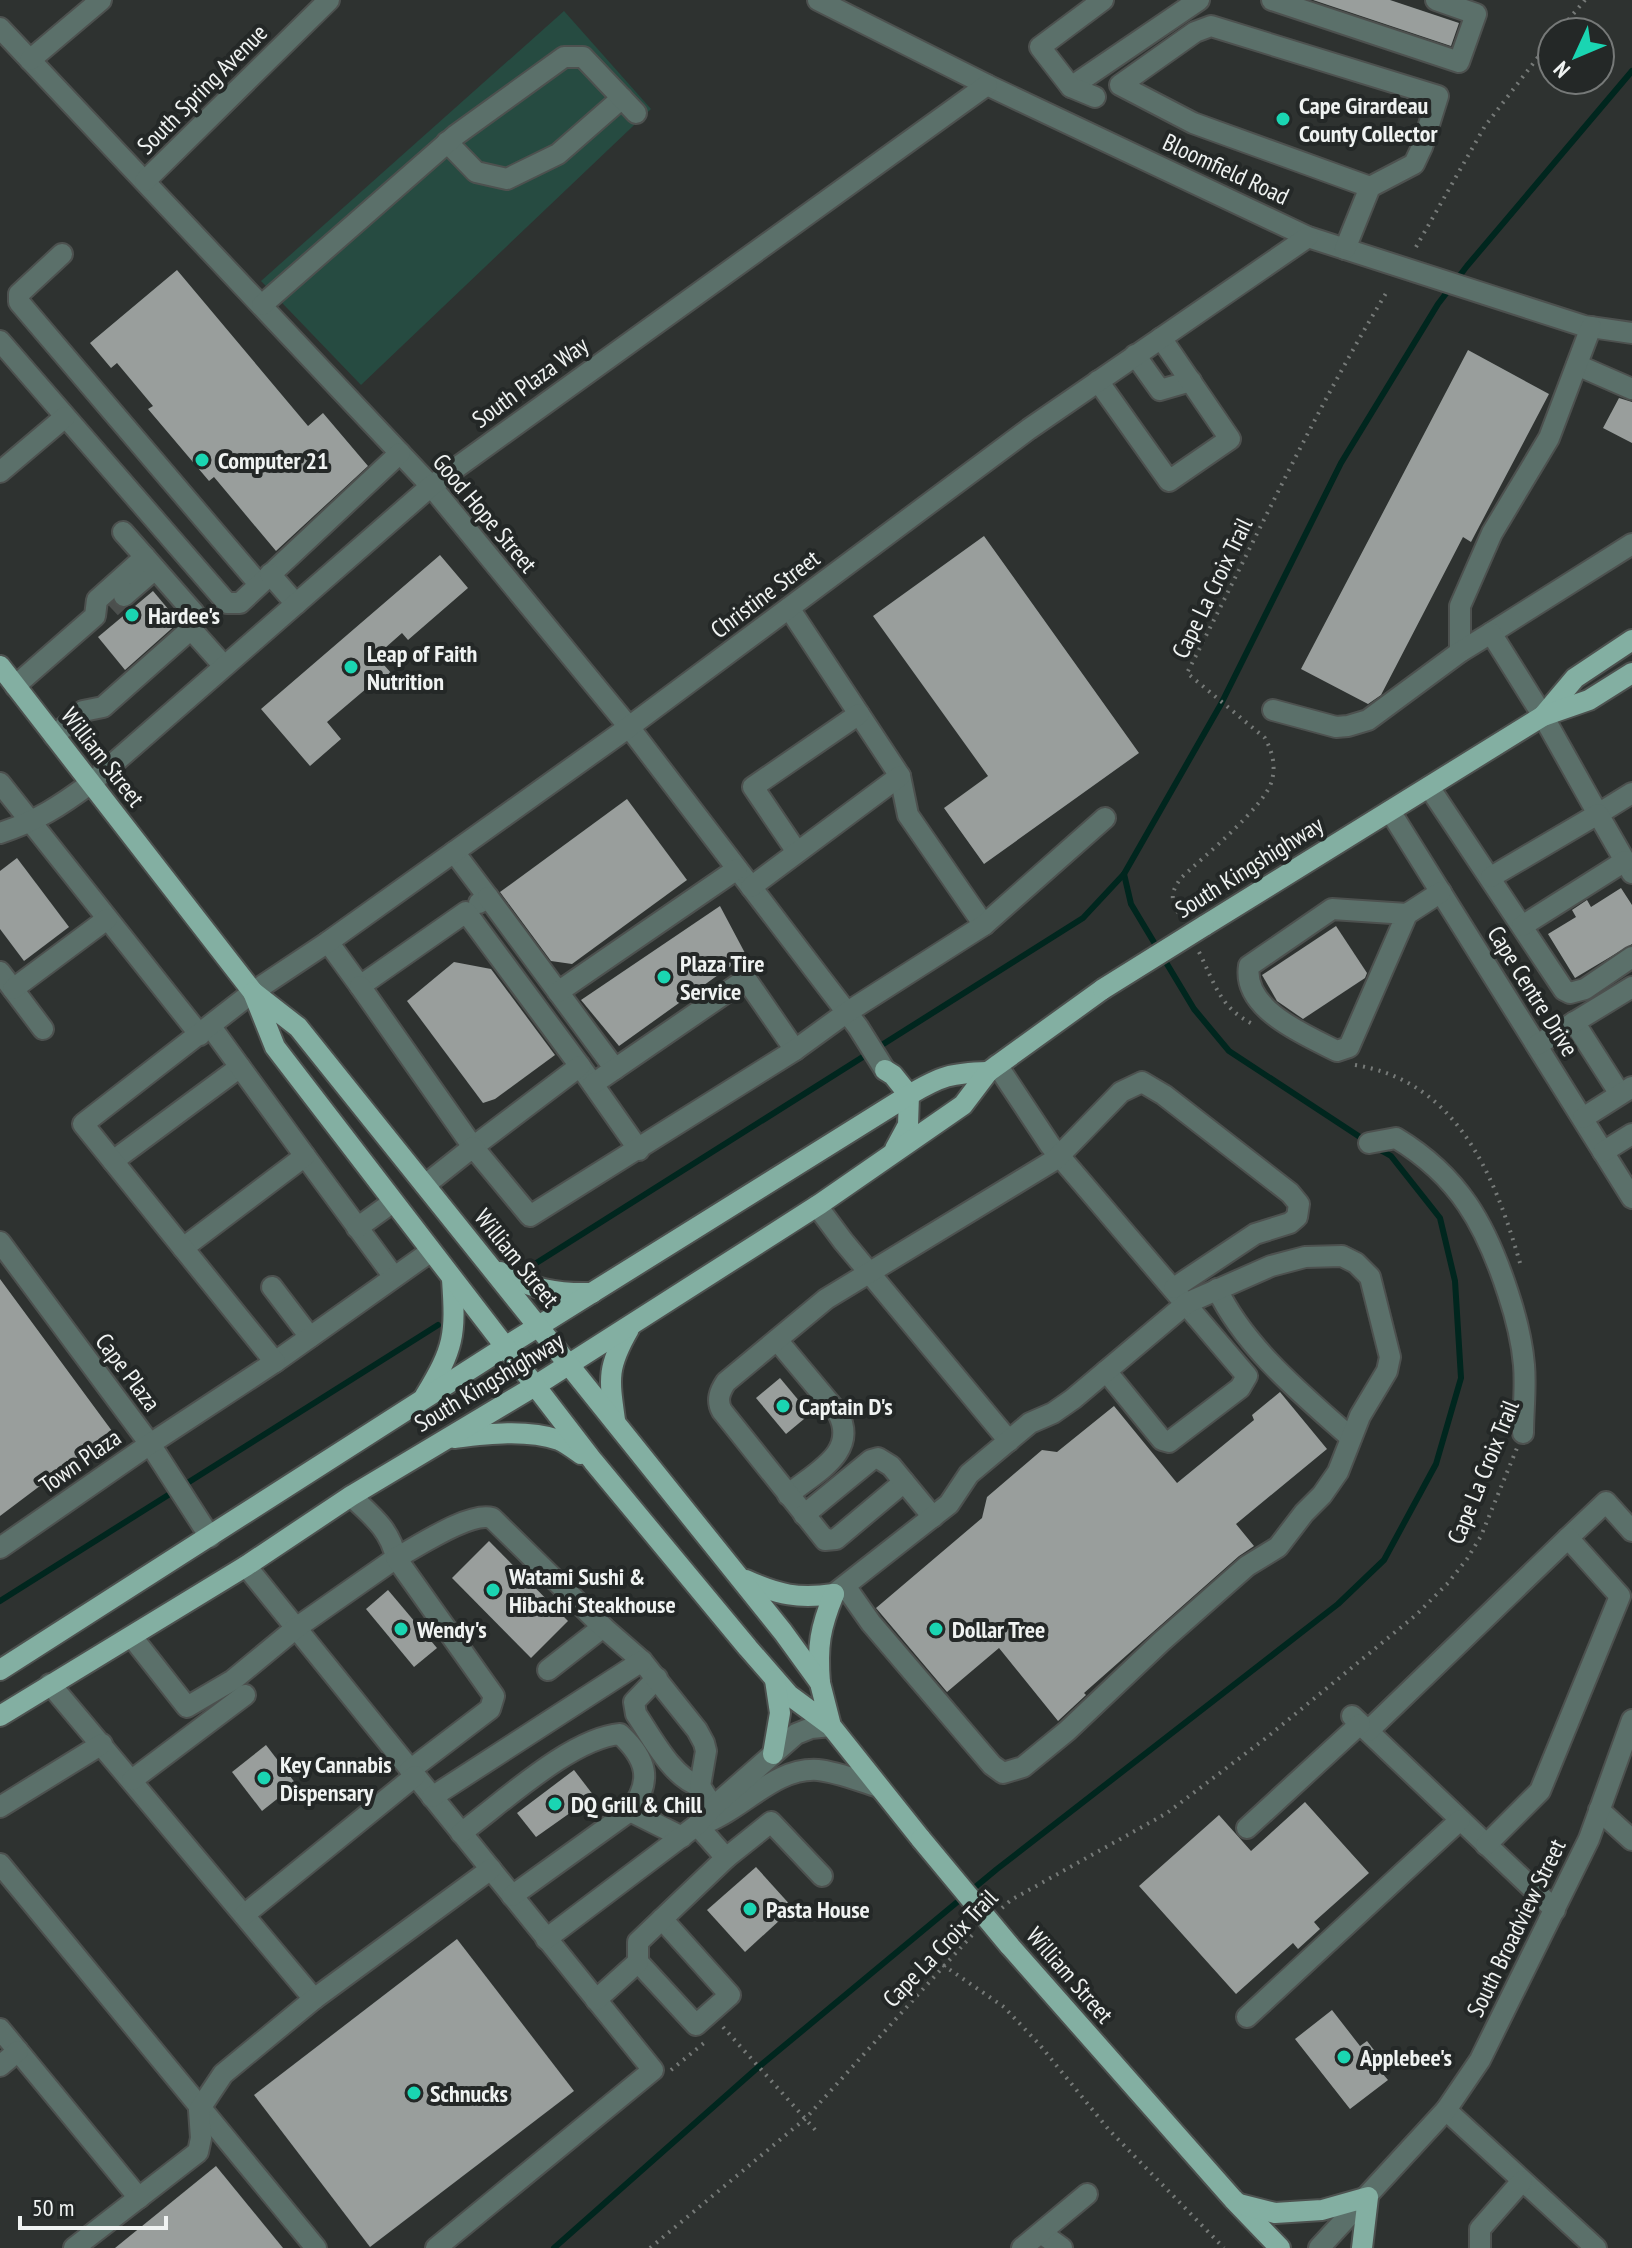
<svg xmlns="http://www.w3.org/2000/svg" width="1632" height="2248" font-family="'PT Sans Narrow',sans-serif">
<rect width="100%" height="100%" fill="#2e3230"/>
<!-- green -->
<polygon fill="#264b41" points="564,11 651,109 361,385 261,281"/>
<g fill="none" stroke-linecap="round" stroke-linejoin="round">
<!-- stream -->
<g stroke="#00261e" stroke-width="6">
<polyline points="1366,1141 1229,1051 1194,1009 1131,904 1124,874 1221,704 1341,463 1438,304 1467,266 1632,71"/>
<polyline points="530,1267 1083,918 1124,874"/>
<polyline points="0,1601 438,1325"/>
<polyline points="554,2248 755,2070 997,1869 1338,1604 1384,1560 1436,1464 1461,1378 1455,1281 1440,1218 1391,1156 1375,1147"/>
</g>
</g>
<!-- building -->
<g fill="#999e9c">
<polygon points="1313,0 1390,0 1459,23 1451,46"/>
<polygon points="177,270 308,426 323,413 368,466 276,551 214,477 209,481 148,409 153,406 117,363 111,368 90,343"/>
<polygon points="1468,350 1549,394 1471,542 1463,537 1381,695 1368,704 1301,669"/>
<polygon points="1619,398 1632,402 1632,443 1603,428"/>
<polygon points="984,536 1139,753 984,864 944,808 988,776 873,616"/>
<polygon points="440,555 468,588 408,640 402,633 376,656 392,674 371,692 367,688 327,722 341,739 310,766 261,709"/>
<polygon points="153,591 179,622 125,670 98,637"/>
<polygon points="627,799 687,880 572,964 551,961 500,892"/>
<polygon points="17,858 69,927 24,961 0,929 0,871"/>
<polygon points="1621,888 1632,905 1632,944 1575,978 1548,934 1576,917 1572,910 1587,900 1591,907"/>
<polygon points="720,906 746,955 619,1046 581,1000"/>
<polygon points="1336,926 1367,973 1365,978 1303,1019 1277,1001 1262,975"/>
<polygon points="454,962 491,969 555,1055 495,1099 483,1103 407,1001"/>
<polygon points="0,1279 112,1431 90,1459 85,1452 0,1516"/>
<polygon points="780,1378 810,1414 786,1434 756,1398"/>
<polygon points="1280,1392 1327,1449 1236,1524 1254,1546 1239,1556 1084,1693 1086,1695 1058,1721 999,1648 947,1692 876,1608 982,1518 987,1497 1042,1450 1057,1452 1114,1406 1177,1483 1254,1420 1252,1415"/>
<polygon points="489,1541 568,1621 531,1658 452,1578"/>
<polygon points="388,1590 437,1648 414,1667 366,1609"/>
<polygon points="266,1745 296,1784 262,1811 232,1772"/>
<polygon points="574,1770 594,1796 536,1837 517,1813"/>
<polygon points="1305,1802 1369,1873 1314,1922 1320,1929 1298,1949 1293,1943 1236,1994 1139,1886 1219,1815 1251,1851"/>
<polygon points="756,1867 793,1908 745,1952 707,1910"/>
<polygon points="457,1939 574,2091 370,2247 254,2095"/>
<polygon points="1332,2010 1360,2046 1367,2041 1388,2068 1382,2073 1388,2080 1350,2109 1295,2039"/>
<polygon points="216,2166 283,2248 115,2248"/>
</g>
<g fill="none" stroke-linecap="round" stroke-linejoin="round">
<!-- minor-tunnel -->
<polyline stroke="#4b4f4d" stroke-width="20" stroke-dasharray="20 10" stroke-linecap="butt" points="111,608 124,596"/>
<!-- minor casing -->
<g stroke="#4d514f" stroke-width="24">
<g id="minor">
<polyline points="818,0 987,85 1308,237 1584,326 1632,333"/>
<polyline points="1272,0 1459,62 1476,14 1436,0"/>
<polyline points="0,28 431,486 629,727 858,1027 885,1070"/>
<polyline points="30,60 101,0"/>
<polyline points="1071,87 1199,0"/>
<polyline points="1095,97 1071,87 1040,47 1103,0"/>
<polyline points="447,142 476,172 507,179 558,154 622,98"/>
<polyline points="145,181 329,0"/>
<polyline points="1345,249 1370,187 1414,164 1422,147 1438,96 1211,26 1195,32 1120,85 1193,123 1370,187"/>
<polyline points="62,254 19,294 19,302 259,584"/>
<polyline points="262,305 456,135 564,57 583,57 636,113"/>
<polyline points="0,341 227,603 240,603 400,453"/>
<polyline points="1135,355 1160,390 1191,381"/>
<polyline points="1577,365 1632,389"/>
<polyline points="1098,381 1169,481 1230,439 1161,338"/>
<polyline points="0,472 65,417"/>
<polyline points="123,532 145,557"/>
<polyline points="270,574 296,604"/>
<polyline points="124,596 155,569"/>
<polyline points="789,608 900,776 908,815 984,925"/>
<polyline points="1491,633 1632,544"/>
<polyline points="1460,652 1460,606 1492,533 1549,438 1591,327"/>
<polyline points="15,686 95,616 97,600 145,557 194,613 191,629"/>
<polyline points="1273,710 1336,727 1348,726 1368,720 1460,652 1491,633 1543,716 1598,814 1632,793"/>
<polyline points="54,736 83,711 103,707 191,629 224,666"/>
<polyline points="0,783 200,1035"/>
<polyline points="1429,787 1564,990 1570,993 1585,989 1632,957"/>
<polyline points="1390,811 1632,1198"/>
<path d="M0,833C37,821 60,806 91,783L431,486L987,85"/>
<polyline points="454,852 488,897 479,903"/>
<polyline points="797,852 753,787 859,714"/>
<polyline points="1491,877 1598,814 1632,873"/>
<polyline points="751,887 900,776"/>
<polyline points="488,897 615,1069"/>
<path d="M1407,914L1332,909L1249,966C1242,1009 1305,1035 1337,1051L1349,1047L1407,914L1441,892"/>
<polyline points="1522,926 1625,861"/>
<polyline points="328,942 360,986 466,912 580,1066 639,1150"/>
<polyline points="0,972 43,1029"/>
<polyline points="360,986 473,1147 580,1066"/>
<polyline points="13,989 107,919"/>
<polyline points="558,992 737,869"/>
<polyline points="1574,1022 1620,1094"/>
<polyline points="1537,1045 1632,987"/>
<polyline points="997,1065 1050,1145 1247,1376 1240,1388 1169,1442 1162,1440 1106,1371"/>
<polyline points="593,1084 746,979 795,1050"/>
<polyline points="1583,1118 1632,1087"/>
<path d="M1369,1143L1396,1138C1459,1176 1486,1225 1508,1293C1516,1317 1522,1341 1524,1365C1526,1388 1523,1411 1523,1433"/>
<polyline points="1603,1152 1632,1134"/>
<polyline points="305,1156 394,1277"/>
<polyline points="113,1161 240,1067"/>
<polyline points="425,1185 473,1147 530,1216 795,1050 846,1013 984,925 1105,818"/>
<polyline points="817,1206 843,1241 1009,1441"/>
<polyline points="357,1228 393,1202"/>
<polyline points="0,1242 150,1444 210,1537"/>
<polyline points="183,1248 305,1156 211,1027"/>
<polyline points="272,1287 310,1337"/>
<path d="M1217,1289C1245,1348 1304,1396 1351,1438"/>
<path d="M777,1340L838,1413C859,1453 815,1472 788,1495"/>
<polyline points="275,1362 430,1252"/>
<path d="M904,1482L836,1539L825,1540L722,1411C716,1400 720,1391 726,1382L826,1299L1056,1159L1121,1092L1142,1082L1164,1095L1290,1193L1299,1204L1297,1217L1290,1223L1255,1234L1174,1288"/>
<polyline points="804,1515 871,1460 878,1458 891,1466 933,1517"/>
<polyline points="1568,1538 1606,1502 1632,1531"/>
<polyline points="0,1548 150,1444 275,1362 83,1124 253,992 328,942 629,727 1029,429 1308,237"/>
<polyline points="246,1566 653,2070 436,2248"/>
<polyline points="834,1594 949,1504 969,1474 1030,1423 1053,1413 1073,1399 1187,1303 1271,1266 1305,1257 1342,1256 1356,1263 1370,1277 1390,1357 1387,1371 1360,1416 1338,1472 1322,1495 1304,1513 1278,1547 1247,1566 1162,1641 1067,1731 1023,1767 1003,1773 992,1765 871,1623 845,1586"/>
<path d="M132,1637L187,1707L233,1680L296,1628L396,1558C390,1529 371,1515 351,1496"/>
<polyline points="548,1670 603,1627"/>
<path d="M657,1678L634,1702L636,1714C651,1736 673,1779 700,1786"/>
<polyline points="50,1684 314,1999"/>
<polyline points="1352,1716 1555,1910"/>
<polyline points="1368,1731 1568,1538 1620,1596 1540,1791 1486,1845"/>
<path d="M410,1770L490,1709L494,1696L396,1558C417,1547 470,1511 492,1518L603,1627L642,1661L697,1730L704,1743L706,1751L700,1786L713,1807"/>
<polyline points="132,1780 245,1695"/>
<polyline points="432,1797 642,1661"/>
<polyline points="0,1807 102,1744"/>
<polyline points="1599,1810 1632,1840"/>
<polyline points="630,1811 682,1837"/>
<path d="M705,1823C743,1809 775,1767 818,1770C838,1772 859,1781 879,1787"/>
<polyline points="697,1825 726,1858"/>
<polyline points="1247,1828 1360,1724"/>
<path d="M461,1833C502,1803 571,1738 620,1734C647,1759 653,1781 630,1811L512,1896"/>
<polyline points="0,1864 316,2248"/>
<polyline points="244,1915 415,1776"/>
<polyline points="546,1939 697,1825 713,1807 796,1734 811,1728 831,1726"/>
<polyline points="638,1962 696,2025 730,1995 662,1919"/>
<polyline points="596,2000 638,1962 638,1942 726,1858 771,1822 822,1876"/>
<polyline points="1247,2017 1460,1820"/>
<polyline points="0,2029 139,2198"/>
<polyline points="0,2066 18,2051"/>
<polyline points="1446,2110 1596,2248"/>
<polyline points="1041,2233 1062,2248"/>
<polyline points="74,2248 198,2152 201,2138 199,2110 223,2074 314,1999 491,1869"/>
<polyline points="1022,2248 1087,2194"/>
<polyline points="1319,2248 1446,2110 1480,2060 1589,1839 1632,1720"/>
<polyline points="1480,2248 1480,2229 1522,2181"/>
</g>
</g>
<!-- major casing -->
<g stroke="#4d514f" stroke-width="24">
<g id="major">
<polyline points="0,666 253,992"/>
<polyline points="1543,716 1575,678 1632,640"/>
<polyline points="1204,926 1543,716 1589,700 1632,673"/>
<polyline points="885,1070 893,1075 909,1095 908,1125 895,1149"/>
<path d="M500,1272C533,1289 555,1294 592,1293"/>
<path d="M425,1396C454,1348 456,1336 452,1279"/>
<path d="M615,1420C609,1378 607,1367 629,1329"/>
<path d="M454,1438C487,1434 526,1429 559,1440C566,1443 574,1449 581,1454"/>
<path d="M746,1580C779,1595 798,1599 834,1594"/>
<path d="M0,1670L505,1347L909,1095C941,1076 951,1073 988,1072"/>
<path d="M820,1683C817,1646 820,1628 834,1594"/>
<polyline points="0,1716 246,1566 351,1496 535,1386 820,1204 963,1105 988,1072 1103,989"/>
<polyline points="831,1726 820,1683 783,1632 298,1027 253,992 275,1047 593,1461 748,1648 789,1695 831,1726 921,1839"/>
<polyline points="773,1754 780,1713 775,1680"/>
<polyline points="1009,1945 1233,2199 1280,2248"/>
<polyline points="1239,2204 1275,2213 1322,2210 1368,2197 1362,2248"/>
</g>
</g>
<!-- path -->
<g stroke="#767a78" stroke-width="4" stroke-dasharray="2 6" stroke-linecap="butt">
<polyline points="1558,32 1585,0"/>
<polyline points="1416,247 1485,126 1552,39"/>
<path d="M1182,920C1172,901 1168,896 1181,878C1202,858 1266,806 1272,780C1276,765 1272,751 1265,738L1187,673C1253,545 1313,413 1388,290"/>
<path d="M1199,952C1215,984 1220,1009 1255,1025"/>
<path d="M1355,1065C1457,1081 1495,1176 1520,1263"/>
<polyline points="1002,1908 1011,1900 1167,1813 1266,1738 1416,1615 1448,1583 1467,1559 1481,1536 1517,1448"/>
<polyline points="943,1965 1004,2007 1039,2044 1109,2130 1224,2248"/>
<polyline points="723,2027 818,2133"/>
<polyline points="671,2070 704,2043"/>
<polyline points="650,2248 805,2119 974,1933"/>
</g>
<!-- minor -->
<use href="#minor" stroke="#5b706a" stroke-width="20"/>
<!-- major -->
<use href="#major" stroke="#83afa2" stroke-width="20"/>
<!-- major-bridge casing -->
<g stroke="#4d514f" stroke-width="24" stroke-linecap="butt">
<g id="major-bridge">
<polyline points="1103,989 1204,926"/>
<polyline points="921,1839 1009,1945"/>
</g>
</g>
<!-- major-bridge -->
<use href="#major-bridge" stroke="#83afa2" stroke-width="20"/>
</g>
<!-- markers -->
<g fill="#1ad5b2" stroke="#242827" stroke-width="3">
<circle cx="1283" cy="119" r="8"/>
<circle cx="202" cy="460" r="8"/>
<circle cx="132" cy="615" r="8"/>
<circle cx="351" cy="667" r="8"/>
<circle cx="664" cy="977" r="8"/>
<circle cx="783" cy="1406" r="8"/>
<circle cx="493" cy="1590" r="8"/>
<circle cx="401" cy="1629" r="8"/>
<circle cx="936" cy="1629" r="8"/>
<circle cx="264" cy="1778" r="8"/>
<circle cx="555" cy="1804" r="8"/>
<circle cx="750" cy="1909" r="8"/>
<circle cx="1344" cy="2057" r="8"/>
<circle cx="414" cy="2093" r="8"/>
</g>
<g text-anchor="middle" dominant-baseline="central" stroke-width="8" stroke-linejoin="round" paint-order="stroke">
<!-- street labels -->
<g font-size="24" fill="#f0f3f2" stroke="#242827">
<text transform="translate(202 89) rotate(-45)">South Spring Avenue</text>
<text transform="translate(1226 169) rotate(25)">Bloomfield Road</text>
<text transform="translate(530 382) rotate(-36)">South Plaza Way</text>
<text transform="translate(485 513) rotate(50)">Good Hope Street</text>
<text transform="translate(1212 588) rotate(-64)">Cape La Croix Trail</text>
<text transform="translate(765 594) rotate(-37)">Christine Street</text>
<text transform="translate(103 757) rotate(52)">William Street</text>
<text transform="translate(1249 867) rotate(-32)">South Kingshighway</text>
<text transform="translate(1533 991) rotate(58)">Cape Centre Drive</text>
<text transform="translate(517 1258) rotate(51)">William Street</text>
<text transform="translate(128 1372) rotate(53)">Cape Plaza</text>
<text transform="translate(489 1382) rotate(-31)">South Kingshighway</text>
<text transform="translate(80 1461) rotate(-35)">Town Plaza</text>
<text transform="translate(1483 1472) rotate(-68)">Cape La Croix Trail</text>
<text transform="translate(1516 1928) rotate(-64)">South Broadview Street</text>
<text transform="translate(940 1948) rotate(-46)">Cape La Croix Trail</text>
<text transform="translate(1070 1975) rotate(49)">William Street</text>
</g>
<!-- poi labels -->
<g font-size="24" font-weight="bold" fill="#f0f3f2" stroke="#242827" text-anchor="start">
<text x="1299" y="105">Cape Girardeau<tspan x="1299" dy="28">County Collector</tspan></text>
<text x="218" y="460">Computer 21</text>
<text x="148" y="615">Hardee's</text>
<text x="367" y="653">Leap of Faith<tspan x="367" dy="28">Nutrition</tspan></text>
<text x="680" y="963">Plaza Tire<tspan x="680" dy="28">Service</tspan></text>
<text x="799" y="1406">Captain D's</text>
<text x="509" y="1576">Watami Sushi &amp;<tspan x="509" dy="28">Hibachi Steakhouse</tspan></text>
<text x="417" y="1629">Wendy's</text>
<text x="952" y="1629">Dollar Tree</text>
<text x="280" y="1764">Key Cannabis<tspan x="280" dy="28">Dispensary</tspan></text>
<text x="571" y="1804">DQ Grill &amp; Chill</text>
<text x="766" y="1909">Pasta House</text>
<text x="1360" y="2057">Applebee's</text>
<text x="430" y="2093">Schnucks</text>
</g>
</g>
<!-- north arrow -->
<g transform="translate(1576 56) rotate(226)"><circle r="38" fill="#242827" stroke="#767978" stroke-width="2"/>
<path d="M0-6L14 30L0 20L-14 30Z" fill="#1ad5b2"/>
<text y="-12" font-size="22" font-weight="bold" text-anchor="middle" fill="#f0f3f2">N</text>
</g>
<!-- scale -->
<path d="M20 2216v12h146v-12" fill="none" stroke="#f0f3f2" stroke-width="4"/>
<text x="32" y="2216" font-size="24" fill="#f0f3f2" stroke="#242827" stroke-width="6" paint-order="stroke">50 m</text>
</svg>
